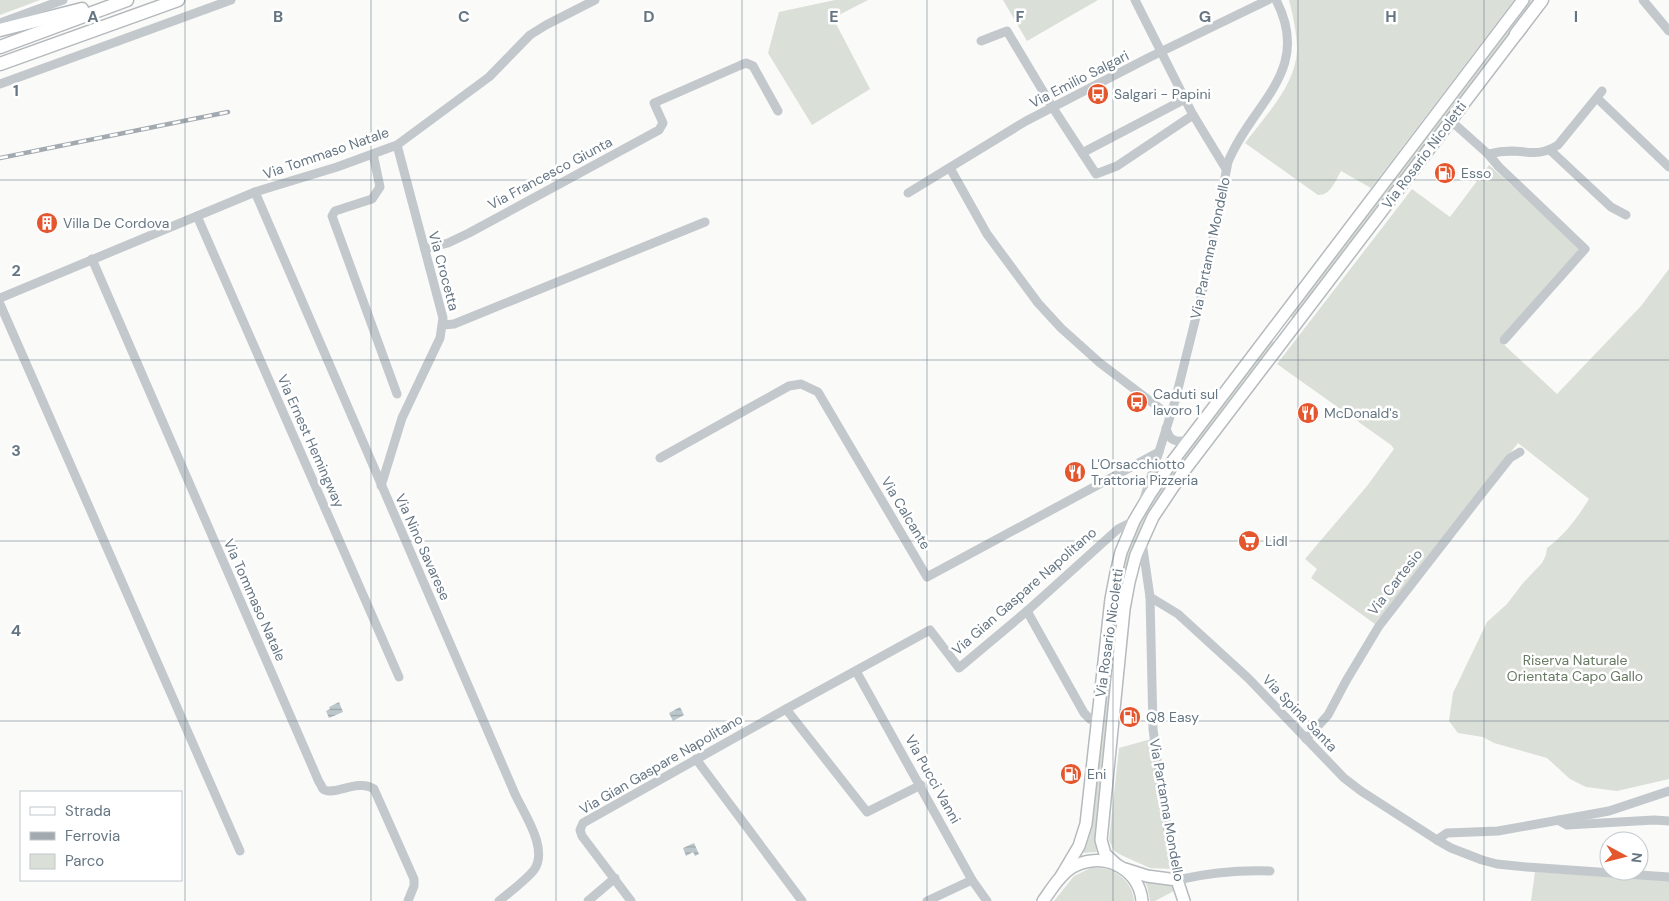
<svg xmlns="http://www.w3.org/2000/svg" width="1669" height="901" font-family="'DM Sans',sans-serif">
<defs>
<pattern id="water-rules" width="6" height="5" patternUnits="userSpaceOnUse" patternTransform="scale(1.25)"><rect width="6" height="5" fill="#bbc7cb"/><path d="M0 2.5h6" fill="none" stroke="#9ca6aa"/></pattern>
</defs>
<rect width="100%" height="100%" fill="#fafaf8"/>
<!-- green -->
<g fill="#dadfd7">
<polygon points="0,0 40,0 0,15"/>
<polygon points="835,0 868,0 833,18 870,89 812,125 768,53 779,12"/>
<polygon points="1003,0 1098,0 1027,41"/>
<path d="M1289,0H1514L1371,188L1341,171C1335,181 1331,195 1318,195L1245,143C1265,116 1296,85 1297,50C1297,33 1293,16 1289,0Z"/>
<polygon points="1528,0 1536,0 1293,318 1291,317 1292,313"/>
<path d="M1489,165L1581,249L1499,340L1557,394L1641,306L1669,269V779L1617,791L1586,787L1570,779L1547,758L1494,743L1483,737L1458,733L1449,721L1453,693L1487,622L1507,604L1523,583L1542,563L1546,555L1547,548C1565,535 1577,518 1589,499L1518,443L1375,624L1311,578L1317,569L1305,559L1367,486L1394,449L1391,445L1277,364L1412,189L1450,217Z"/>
<path d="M1273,341L1274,343L1163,491C1140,526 1126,562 1120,604L1095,841L1097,852L1083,853L1089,838L1091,825L1116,595L1123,564L1133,538L1141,519L1160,488L1271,342Z"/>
<polygon points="1151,739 1170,869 1150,868 1121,855 1114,851 1109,840 1119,748"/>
<path d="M1091,868C1112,866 1132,879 1134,901H1054L1074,876Z"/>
<polygon points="1535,872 1669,880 1669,901 1531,901"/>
<polygon points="1144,880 1172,884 1174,891 1155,901 1150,901 1147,886"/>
</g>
<!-- water -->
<g fill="url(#water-rules)">
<polygon points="339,702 343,712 329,718 326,711 330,709 329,707"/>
<polygon points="680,707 684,715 673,721 669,713"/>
<polygon points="694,843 699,854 695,856 693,852 686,856 683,848"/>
</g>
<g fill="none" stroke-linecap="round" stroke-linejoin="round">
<!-- major casing -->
<g stroke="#b5babe" stroke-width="14">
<g id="major">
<polyline points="1117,865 1105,854 1101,840 1124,609 1129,582 1136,555 1153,517 1181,475 1522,27"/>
<polyline points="1125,869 1147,876 1177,880 1184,901"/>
<polyline points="1060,878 1079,846 1086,824 1111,599 1116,573 1121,552 1134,521 1150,494 1169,466 1523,0"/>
<path d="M1043,901C1051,890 1059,876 1071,868C1099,850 1139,866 1142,901"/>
</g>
</g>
<!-- highway casing -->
<g stroke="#b4b9bd" stroke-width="15">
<g id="highway">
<polyline points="0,30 82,9"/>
<polyline points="1516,34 1542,0"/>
<polyline points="0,47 127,0"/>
<polyline points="0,64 178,0"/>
</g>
</g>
<!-- minor -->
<g stroke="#c3c8cc" stroke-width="9">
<polyline points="1135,0 1192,113 1226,169"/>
<polyline points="1643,0 1669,31"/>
<polyline points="0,23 63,0"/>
<polyline points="981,41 1007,31 1053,108 1096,174 1117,166 1193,115"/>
<polyline points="0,84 231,0"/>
<polyline points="1597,98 1669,167"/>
<polyline points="1450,120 1488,154 1499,167 1585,249 1504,340"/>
<polyline points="1550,150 1611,207 1626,215"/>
<polyline points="1082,153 1185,99"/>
<polyline points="373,154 380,187 372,199 335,211 332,216 397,394"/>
<path d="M1488,154C1496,152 1504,151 1512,151C1532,152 1540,156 1558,145L1602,91"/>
<polyline points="950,168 987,234 1038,303 1061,328 1100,363 1170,416"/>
<path d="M255,192L515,794C524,814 549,849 534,870C525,881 511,891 499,901"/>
<polyline points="908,193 1026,121 1150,57 1268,0"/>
<polyline points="197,216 399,677"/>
<polyline points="425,249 448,243 469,233 659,130 663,123 654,103 741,65 746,63 753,66 778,111"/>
<path d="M92,259L319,782C320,783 323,789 323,789C332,797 358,778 374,789L414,879V886L408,901"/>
<polyline points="0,298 255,192 337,167 397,145 489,77 530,35 546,25 595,0"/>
<polyline points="0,304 240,851"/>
<polyline points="443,325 454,324 705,222"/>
<path d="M1166,428C1169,441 1176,443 1189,440"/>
<polyline points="660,458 789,386 801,384 818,392 927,577 1159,452"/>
<polyline points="381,486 402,418 440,338 443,318 397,145"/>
<path d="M1144,499L1175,401L1204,285L1228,162C1252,103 1313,71 1276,0"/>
<path d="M1142,542L1150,597L1153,729L1163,804L1177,880C1208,873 1239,870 1270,871"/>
<polyline points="1150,597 1178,614 1248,678 1344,778 1361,791 1437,840 1451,848 1482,860 1497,864 1527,867 1669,877"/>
<polyline points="1027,611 1084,713 1090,719 1097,722"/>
<polyline points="856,671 972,880 987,901"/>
<polyline points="786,709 867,812 921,785"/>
<polyline points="1306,739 1328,715 1346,681 1379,626 1483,492 1510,458 1520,452"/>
<polyline points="696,759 802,901"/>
<polyline points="1558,820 1567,825 1654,820 1669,821"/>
<polyline points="1437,840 1447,833 1498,831 1609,811 1669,791"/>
<polyline points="588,901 615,878"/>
<polyline points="631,901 582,836 580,830 583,823 786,709 930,630 959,668 1027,611 1118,529 1134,521"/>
<polyline points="927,901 972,880"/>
</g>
<!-- major -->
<use href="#major" stroke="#fff" stroke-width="11"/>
<!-- highway -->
<use href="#highway" stroke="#fff" stroke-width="12"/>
<!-- rail casing -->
<g stroke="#a2aab0" stroke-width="4.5">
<polyline id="rail" points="0,158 228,112"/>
</g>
<!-- rail -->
<use href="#rail" stroke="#fff" stroke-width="2.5" stroke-dasharray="8" stroke-linecap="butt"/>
</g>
<!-- grid -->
<path fill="none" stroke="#657683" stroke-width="1" stroke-opacity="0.55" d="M185,0V901M371,0V901M556,0V901M742,0V901M927,0V901M1113,0V901M1298,0V901M1484,0V901M0,180H1669M0,360H1669M0,541H1669M0,721H1669"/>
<!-- icons -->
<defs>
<g id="bus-disc" transform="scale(1.125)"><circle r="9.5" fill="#e4572e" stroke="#fff"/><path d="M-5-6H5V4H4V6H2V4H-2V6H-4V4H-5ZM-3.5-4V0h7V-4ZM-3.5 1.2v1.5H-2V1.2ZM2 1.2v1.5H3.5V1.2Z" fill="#fff"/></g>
<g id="fuel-disc" transform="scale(1.125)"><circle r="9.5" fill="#e4572e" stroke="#fff"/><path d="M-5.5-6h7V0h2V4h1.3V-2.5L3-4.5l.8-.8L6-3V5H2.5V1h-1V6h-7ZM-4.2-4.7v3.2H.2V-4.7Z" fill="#fff"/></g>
<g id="building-disc" transform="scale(1.125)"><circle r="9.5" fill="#e4572e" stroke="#fff"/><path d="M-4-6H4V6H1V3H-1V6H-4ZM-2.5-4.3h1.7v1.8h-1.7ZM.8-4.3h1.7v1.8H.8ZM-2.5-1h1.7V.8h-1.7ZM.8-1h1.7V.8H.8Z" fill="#fff"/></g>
<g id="restaurant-disc" transform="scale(1.125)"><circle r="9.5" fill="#e4572e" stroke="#fff"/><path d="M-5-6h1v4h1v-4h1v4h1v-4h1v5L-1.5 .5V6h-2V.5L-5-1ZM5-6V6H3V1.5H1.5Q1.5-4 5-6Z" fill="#fff"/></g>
<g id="supermarket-disc" transform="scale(1.125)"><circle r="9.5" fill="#e4572e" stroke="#fff"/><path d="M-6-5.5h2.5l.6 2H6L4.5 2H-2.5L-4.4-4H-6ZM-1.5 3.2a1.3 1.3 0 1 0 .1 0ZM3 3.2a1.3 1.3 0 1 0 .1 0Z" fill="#fff"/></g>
</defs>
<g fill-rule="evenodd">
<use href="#bus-disc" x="1098" y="94"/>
<use href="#fuel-disc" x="1445" y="173"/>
<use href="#building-disc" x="47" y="223"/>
<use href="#bus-disc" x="1137" y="402"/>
<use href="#restaurant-disc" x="1308" y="413"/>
<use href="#restaurant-disc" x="1075" y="472"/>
<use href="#supermarket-disc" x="1249" y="541"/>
<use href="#fuel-disc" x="1130" y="717"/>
<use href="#fuel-disc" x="1071" y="774"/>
</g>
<g text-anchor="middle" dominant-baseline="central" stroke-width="5" stroke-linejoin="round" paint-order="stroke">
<!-- street labels -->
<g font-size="14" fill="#657683" stroke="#fff">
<text transform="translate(1079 79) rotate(-27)">Via Emilio Salgari</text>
<text transform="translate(326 153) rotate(-19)">Via Tommaso Natale</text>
<text transform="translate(1424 155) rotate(-53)">Via Rosario Nicoletti</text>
<text transform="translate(550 173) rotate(-28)">Via Francesco Giunta</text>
<text transform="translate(1210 248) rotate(-78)">Via Partanna Mondello</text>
<text transform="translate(444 271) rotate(75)">Via Crocetta</text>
<text transform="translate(311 441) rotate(66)">Via Ernest Hemingway</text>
<text transform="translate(906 513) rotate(59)">Via Calcante</text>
<text transform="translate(423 547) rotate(66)">Via Nino Savarese</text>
<text transform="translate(1395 582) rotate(-52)">Via Cartesio</text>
<text transform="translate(1024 591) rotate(-41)">Via Gian Gaspare Napolitano</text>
<text transform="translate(255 600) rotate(66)">Via Tommaso Natale</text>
<text transform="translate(1109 633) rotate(-82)">Via Rosario Nicoletti</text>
<text transform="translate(1300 713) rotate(46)">Via Spina Santa</text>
<text transform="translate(661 764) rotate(-30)">Via Gian Gaspare Napolitano</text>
<text transform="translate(933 779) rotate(61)">Via Pucci Vanni</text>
<text transform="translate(1167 810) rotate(80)">Via Partanna Mondello</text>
</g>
<!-- poi labels -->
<g font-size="14" fill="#657683" stroke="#fff" text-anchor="start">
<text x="1114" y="94">Salgari - Papini</text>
<text x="1461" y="173">Esso</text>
<text x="63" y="223">Villa De Cordova</text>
<text x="1153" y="394">Caduti sul<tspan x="1153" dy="16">lavoro 1</tspan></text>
<text x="1324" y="413">McDonald's</text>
<text x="1091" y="464">L'Orsacchiotto<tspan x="1091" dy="16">Trattoria Pizzeria</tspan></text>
<text x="1265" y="541">Lidl</text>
<text x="1146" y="717">Q8 Easy</text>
<text x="1087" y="774">Eni</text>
</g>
<!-- park labels -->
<g font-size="14" fill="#687a64" stroke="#fff">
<text x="1575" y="660">Riserva Naturale<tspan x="1575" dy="16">Orientata Capo Gallo</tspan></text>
</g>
</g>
<g font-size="16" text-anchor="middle" font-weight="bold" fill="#657683" stroke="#fff" stroke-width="5" stroke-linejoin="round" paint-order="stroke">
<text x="93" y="22">A</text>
<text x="278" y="22">B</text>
<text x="464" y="22">C</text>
<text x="649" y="22">D</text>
<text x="834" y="22">E</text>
<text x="1020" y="22">F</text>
<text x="1205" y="22">G</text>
<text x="1391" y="22">H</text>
<text x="1576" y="22">I</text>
<text x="16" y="96">1</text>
<text x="16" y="276">2</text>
<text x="16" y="456">3</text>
<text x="16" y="636">4</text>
</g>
<!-- legend -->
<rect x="20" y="791" width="162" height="90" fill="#ffffff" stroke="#c1c8cd"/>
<rect x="30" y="807" width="25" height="8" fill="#ffffff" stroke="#c1c8cd"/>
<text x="65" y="816" font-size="15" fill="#657683">Strada</text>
<rect x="30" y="832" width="25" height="8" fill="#a2aab0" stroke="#c1c8cd"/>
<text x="65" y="841" font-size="15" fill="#657683">Ferrovia</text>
<rect x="30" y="854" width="25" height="15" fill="#dadfd7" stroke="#c1c8cd"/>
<text x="65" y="866" font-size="15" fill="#657683">Parco</text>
<!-- north arrow -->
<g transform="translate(1624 856) rotate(97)"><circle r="24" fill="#ffffff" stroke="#c1c8cd"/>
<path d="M0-4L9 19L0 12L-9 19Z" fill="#e4572e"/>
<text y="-8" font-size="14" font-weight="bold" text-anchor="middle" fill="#657683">N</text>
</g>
</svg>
